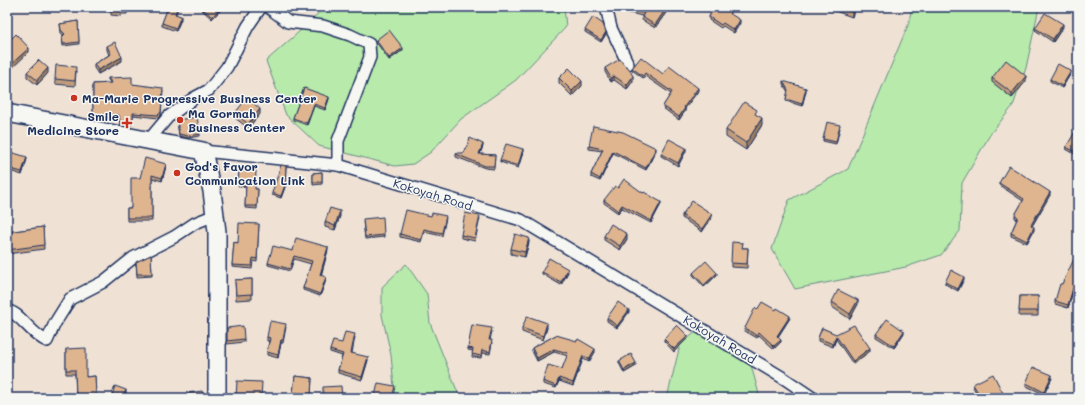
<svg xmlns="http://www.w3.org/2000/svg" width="1085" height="405" font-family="Mali,sans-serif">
<rect width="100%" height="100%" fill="#efe2d5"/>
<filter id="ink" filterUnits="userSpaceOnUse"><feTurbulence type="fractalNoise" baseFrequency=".025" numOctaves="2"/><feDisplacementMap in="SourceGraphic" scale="8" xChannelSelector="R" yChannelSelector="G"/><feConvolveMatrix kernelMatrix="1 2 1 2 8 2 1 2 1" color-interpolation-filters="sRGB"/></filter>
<g filter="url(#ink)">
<!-- green -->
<g fill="#b7eaab" stroke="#698c84">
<polygon points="324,7 564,7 566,27 516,80 461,119 431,152 413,164 395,166 319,146 286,115 266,61 309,23"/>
<polygon points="912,7 1039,7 1026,68 1013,106 991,133 962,183 960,231 941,255 906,267 795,289 772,249 789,200 848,169 908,25"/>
<polygon points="406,264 427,294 430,323 460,398 395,398 391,355 382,315 382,287"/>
<polygon points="704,325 748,354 760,398 667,398 680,345"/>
</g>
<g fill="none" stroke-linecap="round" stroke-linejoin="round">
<!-- street casing -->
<g stroke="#1b2f5e" stroke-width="14">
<g id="street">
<polyline points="268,7 288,22 323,26 350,35 369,44 370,57 338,141 338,165"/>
<polyline points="606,7 611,28 628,64"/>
<polyline points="148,141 168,117 194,98 209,90 227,67 248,26 261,7"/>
<polyline points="203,151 338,165 521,220 785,379 813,398"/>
<path d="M7,311C19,311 31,335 47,341L55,323L70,299L103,282L133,258L174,237L195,223L215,215"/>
</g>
</g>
<!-- primary casing -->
<g stroke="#1b2f5e" stroke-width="20">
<polyline id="primary" points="7,113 203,151 212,191 217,232 217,398"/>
</g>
<!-- street -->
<use href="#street" stroke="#f6f6f2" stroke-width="11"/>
<!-- primary -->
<use href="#primary" stroke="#f6f6f2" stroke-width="17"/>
</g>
<!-- wall -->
<g fill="#c09c7c" stroke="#1b2f5e">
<polygon points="105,7 128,7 127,14 121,14 121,16 111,15 111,12 105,11"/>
<polygon points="165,7 178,7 176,14 181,19 176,31 162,26 162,23 168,8"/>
<polygon points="670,7 655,28 642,20 642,16 626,12 626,9"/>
<polygon points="704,7 726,7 730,14 740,23 734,33 723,26 721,28 709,20 709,17 711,13"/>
<polygon points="835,7 855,7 852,17 835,11"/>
<polygon points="202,8 221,10 212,19 202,10"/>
<polygon points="78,21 79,44 63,46 62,37 64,35 61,33 60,24"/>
<polygon points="1063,27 1053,42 1035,30 1035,28"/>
<polygon points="585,30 606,34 601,42 585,32"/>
<polygon points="376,40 403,50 389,60 376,42"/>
<polygon points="107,46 122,61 98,74 94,68 94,64 109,55 107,50"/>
<polygon points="605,68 633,81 627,89 614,80 611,82 605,72"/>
<polygon points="632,68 663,74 698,91 685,108 685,111 679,120 663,108 663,106 671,94 645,76 643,78 632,70"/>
<polygon points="76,71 75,86 55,84 55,79"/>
<polygon points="27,72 48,73 37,85 27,77"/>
<polygon points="1071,73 1062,88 1050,81 1050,79"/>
<polygon points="108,78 132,84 163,90 161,115 158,118 133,115 133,124 120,125 119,117 93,118 93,84 111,83 108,80"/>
<polygon points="559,78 582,86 572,96 559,83"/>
<polygon points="992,78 1026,81 1012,98 992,82"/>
<polygon points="783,81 806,91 802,106 786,101 786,99 788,92 783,84"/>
<polygon points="304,88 329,99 325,110 314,106 307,125 293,120 293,118"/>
<polygon points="235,113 260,114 248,128 235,118"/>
<polygon points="757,116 762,125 746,150 726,137 726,130"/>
<polygon points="177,120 200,134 200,136 188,138 179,136"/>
<polygon points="840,128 836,144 823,141 823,139"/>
<polygon points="1078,133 1078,156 1066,149 1066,147"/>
<polygon points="483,146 480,154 495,155 494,169 485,168 456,157 456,154 464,153"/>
<polygon points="589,146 656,150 646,170 613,153 600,181 591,177 591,174 602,151 589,149"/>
<polygon points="7,151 27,159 22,175 7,170"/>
<polygon points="686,151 678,166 661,156 661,154"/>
<polygon points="523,152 518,168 500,162 500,160"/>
<polygon points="166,166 162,181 152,178 152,221 127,221 127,208 131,208 140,178"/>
<polygon points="239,169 255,189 258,189 257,209 245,208 246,187 238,186"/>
<polygon points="322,172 322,184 313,185 313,173"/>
<polygon points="999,183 1050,195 1032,226 1034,230 1027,243 1011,236 1011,233 1017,219 1015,218 1015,215 1023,201 999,185"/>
<polygon points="285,187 281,198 272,195 272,193"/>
<polygon points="618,188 643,193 661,204 651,223 622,208 618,213 604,203 604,200"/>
<polygon points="682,215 712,217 702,232 682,218"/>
<polygon points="340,216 335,230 325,227 325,222"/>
<polygon points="431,216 446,218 442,236 424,232 421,242 400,237 400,234"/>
<polygon points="480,218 475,241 461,238 461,235"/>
<polygon points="363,221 384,235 384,237 365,239"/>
<polygon points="259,224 257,262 253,261 252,269 232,267 234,242 238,243"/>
<polygon points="43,227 44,249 7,254 7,232"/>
<polygon points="604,236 627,239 620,250 604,240"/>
<polygon points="529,242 525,257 511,254 511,249"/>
<polygon points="743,248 748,248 747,268 731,267 731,263"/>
<polygon points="328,250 321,276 326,280 320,296 303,290 303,288 311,264 294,259 290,271 268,265 268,263 293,251"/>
<polygon points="151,255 152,276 137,277 136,262"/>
<polygon points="1078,258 1078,278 1077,278 1068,308 1055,304 1055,301 1062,284"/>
<polygon points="542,272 568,272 561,285 542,274"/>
<polygon points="693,273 717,275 704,287 693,275"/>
<polygon points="252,279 252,299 236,300 235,280"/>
<polygon points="964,279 958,291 945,284 945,282"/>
<polygon points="1020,296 1038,296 1038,316 1019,316"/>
<polygon points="832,302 858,304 850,319 832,307"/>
<polygon points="757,310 790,318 778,337 781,342 774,349 759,335 757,338 745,331 745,328"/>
<polygon points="629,312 617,328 607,321 607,318"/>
<polygon points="286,327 283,343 281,343 278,358 267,355 267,352 269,341 267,341 267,337"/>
<polygon points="227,328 244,339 244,342 227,344"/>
<polygon points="522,328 547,328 543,340 522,332"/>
<polygon points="822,328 870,351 853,364 836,339 833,347 818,341 818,338"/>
<polygon points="492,331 490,340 492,343 490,354 482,353 481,358 472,357 473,351 468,350 468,348"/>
<polygon points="904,333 894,348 876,337 876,334"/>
<polygon points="556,335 595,352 589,362 583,359 573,386 559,381 556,388 543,384 543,381 562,369 568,356 554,352 537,361 532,351 532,348"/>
<polygon points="355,337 352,353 368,360 362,380 338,373 338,370 342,356 330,352 330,350"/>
<polygon points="688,338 674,352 664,341 664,339"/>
<polygon points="66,349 86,377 95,376 96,398 76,398 75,374 66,374"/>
<polygon points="619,361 636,366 624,373 619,363"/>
<polygon points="295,376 312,378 311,396 293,395"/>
<polygon points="1052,378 1044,394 1026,386 1026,383"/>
<polygon points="973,384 1004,397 1003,398 979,398 973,387"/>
</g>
<!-- shaded-wall -->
<g fill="#9c7f65" stroke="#1b2f5e">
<polygon points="667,7 670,7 655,28 655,25"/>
<polygon points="853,7 855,7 852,17 852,12"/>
<polygon points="221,8 221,10 212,19 212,17"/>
<polygon points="181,16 181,19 176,31 176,28"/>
<polygon points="740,20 740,23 734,33 734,30"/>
<polygon points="1063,24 1063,27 1053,42 1053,39"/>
<polygon points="606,32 606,34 601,42 601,40"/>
<polygon points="29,48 29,52 7,73 7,68"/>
<polygon points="403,48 403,50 389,60 389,58"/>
<polygon points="122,57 122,61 98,74 98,70"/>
<polygon points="48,68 48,73 37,85 37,80"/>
<polygon points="1071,71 1071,73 1062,88 1062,86"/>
<polygon points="614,76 614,80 611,82 611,78"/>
<polygon points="633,76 633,81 627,89 627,85"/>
<polygon points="1026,76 1026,81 1012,98 1012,93"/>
<polygon points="582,81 582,86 572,96 572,91"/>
<polygon points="698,88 698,91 684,110 684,107"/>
<polygon points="806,88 806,91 802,106 802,104"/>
<polygon points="329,97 329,99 325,110 325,108"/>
<polygon points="314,104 314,106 307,125 307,123"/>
<polygon points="685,108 685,111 679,120 679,117"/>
<polygon points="260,109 260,114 248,128 248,124"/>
<polygon points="762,118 762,125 746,150 746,143"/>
<polygon points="483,144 483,146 479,156 479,154"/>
<polygon points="656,148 656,150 646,170 646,168"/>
<polygon points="686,148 686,151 678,166 678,163"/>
<polygon points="523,149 523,152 518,168 518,166"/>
<polygon points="613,151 613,153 600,181 600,179"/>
<polygon points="27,157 27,159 22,175 22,172"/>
<polygon points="166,164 166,166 162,181 162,178"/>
<polygon points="286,166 285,187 281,198 281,196"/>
<polygon points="1050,192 1050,195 1031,228 1031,225"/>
<polygon points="661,202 661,204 651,223 651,221"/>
<polygon points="622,205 622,208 618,213 618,211"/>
<polygon points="340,211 340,216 335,230 335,226"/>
<polygon points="712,214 712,217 702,232 702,229"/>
<polygon points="1034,227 1034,230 1027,243 1027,241"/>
<polygon points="627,234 627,239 620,250 620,246"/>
<polygon points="529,238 529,242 525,257 525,252"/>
<polygon points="328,247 328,250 320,278 320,275"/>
<polygon points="568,269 568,272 561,285 561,282"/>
<polygon points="717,273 717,275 704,287 704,285"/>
<polygon points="1077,275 1077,278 1068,308 1068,305"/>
<polygon points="326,277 326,280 320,296 320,294"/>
<polygon points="964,277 964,279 958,291 958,289"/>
<polygon points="858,300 858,304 850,319 850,314"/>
<polygon points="629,310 629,312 617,328 617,326"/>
<polygon points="790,316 790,318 777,338 777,336"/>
<polygon points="547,323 547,328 543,340 543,336"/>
<polygon points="904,331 904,333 894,348 894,346"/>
<polygon points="688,336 688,338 674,352 674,349"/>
<polygon points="836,336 836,339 833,347 833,344"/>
<polygon points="281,340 281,343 278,358 278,355"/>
<polygon points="781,340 781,342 774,349 774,346"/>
<polygon points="870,348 870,351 853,364 853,361"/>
<polygon points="554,349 554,352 537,361 537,358"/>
<polygon points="595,349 595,352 589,362 589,359"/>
<polygon points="583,356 583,359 573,386 573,383"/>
<polygon points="368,357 368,360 362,380 362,377"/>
<polygon points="636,363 636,366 624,373 624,370"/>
<polygon points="1052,375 1052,378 1044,394 1044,392"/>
<polygon points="559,378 559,381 556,388 556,386"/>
<polygon points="126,390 126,395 125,398 123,398"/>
<polygon points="1004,395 1004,397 1003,398 998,398"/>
</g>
<!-- building -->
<g fill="#dfb590" stroke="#1b2f5e">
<polygon points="110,7 127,7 127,10 121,9 121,11 111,10 112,7"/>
<polygon points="168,7 178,7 175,14 181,16 176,28 162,23"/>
<polygon points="202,7 220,7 221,8 212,17 202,8"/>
<polygon points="626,7 667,7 655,25 642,17 644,13 626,9"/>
<polygon points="707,7 726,7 731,11 729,13 740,20 734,30 723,23 721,25 709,17 712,11"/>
<polygon points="837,7 853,7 852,12"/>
<polygon points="1045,13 1063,24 1053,39 1035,28"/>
<polygon points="593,17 603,24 606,32 601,40 585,30"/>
<polygon points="78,21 79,42 63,44 62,37 65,34 61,30 60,24"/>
<polygon points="389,30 403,48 389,58 376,40"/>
<polygon points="16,34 29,48 7,68 7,43"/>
<polygon points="115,42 122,57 98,70 94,64 111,54 107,46"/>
<polygon points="641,57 663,74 669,66 698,88 684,107 685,108 679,117 663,106 672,92 645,73 643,76 632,68"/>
<polygon points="620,59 624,65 628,67 633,76 627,85 614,76 611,78 605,68"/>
<polygon points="39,60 48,68 37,80 27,72"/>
<polygon points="1006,60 1026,76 1012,93 992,78"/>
<polygon points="1058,64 1071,71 1062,86 1050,79"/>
<polygon points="56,65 76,67 75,81 55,79"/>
<polygon points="569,68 582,81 572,91 559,78"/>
<polygon points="132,77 132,84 163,88 161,112 158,115 133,113 133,122 120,122 119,115 93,116 93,84 112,83 108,78"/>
<polygon points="783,81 806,88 802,104 786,99 788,90"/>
<polygon points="304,88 329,97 325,108 314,104 307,123 293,118"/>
<polygon points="247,98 260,109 248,124 235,113"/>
<polygon points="744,102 757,110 755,114 762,118 746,143 726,130"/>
<polygon points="197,117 200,134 188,136 179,134 177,120"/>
<polygon points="827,122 840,125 836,142 823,139"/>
<polygon points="593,126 623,132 656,148 646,168 613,151 600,179 591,174 603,149 589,146"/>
<polygon points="1075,132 1078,133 1078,153 1066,147"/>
<polygon points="470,138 483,144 479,154 495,155 494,166 485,166 456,154 457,153 464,153"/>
<polygon points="669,139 686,148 678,163 661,154"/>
<polygon points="506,144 523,149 518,166 500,160"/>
<polygon points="7,151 27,157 22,172 7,168"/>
<polygon points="145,158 166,164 162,178 152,175 152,218 127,218 127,208 131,208 131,178 140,178"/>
<polygon points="281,165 286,166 285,185 281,196 272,193"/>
<polygon points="1009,166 1050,192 1031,225 1034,227 1027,241 1011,233 1018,217 1015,215 1024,199 999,183"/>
<polygon points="239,169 256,171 255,189 258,189 257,206 245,206 246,184 238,184"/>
<polygon points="322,172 322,182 313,182 313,173"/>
<polygon points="624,179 643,193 644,192 661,202 651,221 622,205 618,211 604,200 615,186 618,188"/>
<polygon points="692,201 712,214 702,229 682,215"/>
<polygon points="330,208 340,211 335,226 325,222"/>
<polygon points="406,210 431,216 432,213 446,216 442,233 424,229 421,240 400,234"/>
<polygon points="465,213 480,216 475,238 461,235"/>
<polygon points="383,217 384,235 365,237 363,219"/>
<polygon points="239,223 259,224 257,259 253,258 252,266 232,265 234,242 238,243"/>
<polygon points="611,224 627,234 620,246 604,236"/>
<polygon points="43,227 44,245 7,250 7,232"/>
<polygon points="515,234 529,238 525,252 511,249"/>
<polygon points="296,238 328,247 320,275 326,277 320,294 303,288 312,261 294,256 290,269 268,263 273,246 293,251"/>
<polygon points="732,242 743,243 742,248 748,248 747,264 731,263"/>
<polygon points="151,255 152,274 137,274 136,262"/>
<polygon points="1075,257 1078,258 1078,275 1077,275 1068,305 1055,301 1060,284 1062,284"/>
<polygon points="549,258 568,269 561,282 542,272"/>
<polygon points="706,261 717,273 704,285 693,273"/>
<polygon points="951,270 964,277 958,289 945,282"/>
<polygon points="252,279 252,294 236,295 235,280"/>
<polygon points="838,290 858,300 850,314 832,302"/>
<polygon points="1020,296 1038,296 1038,311 1019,311"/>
<polygon points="618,302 629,310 617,326 607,318"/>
<polygon points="762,302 776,310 777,308 790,316 777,336 781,340 774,346 759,332 757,336 745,328 755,308 757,310"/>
<polygon points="1078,308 1078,320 1076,320"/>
<polygon points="527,316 547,323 543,336 522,328"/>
<polygon points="887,319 904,331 894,346 876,334"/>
<polygon points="270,321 286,324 283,340 281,340 278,355 267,352 270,338 267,337"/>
<polygon points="472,325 492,328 489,340 492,340 490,352 482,350 481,356 472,354 473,349 468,348"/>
<polygon points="677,325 688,336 674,349 664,339"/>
<polygon points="854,325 870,348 853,361 836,336 833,344 818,338 822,328 836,334"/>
<polygon points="243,326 244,339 227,341 227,328"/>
<polygon points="345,332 355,334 351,353 368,357 362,377 338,370 343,354 330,350 333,341 342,343"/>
<polygon points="556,335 577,341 578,339 595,349 589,359 583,356 573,383 559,378 556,386 543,381 548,365 562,369 568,353 554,349 537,358 532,348"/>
<polygon points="86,348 86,377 95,376 96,395 76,396 75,370 66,370 66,349"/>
<polygon points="631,354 636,363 624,370 619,361"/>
<polygon points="1033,367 1052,375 1044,392 1026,383"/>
<polygon points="993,374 1004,395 998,398 981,398 973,384"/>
<polygon points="295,376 312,378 311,394 293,393"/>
<polygon points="237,381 262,382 261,398 236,398"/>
<polygon points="378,383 395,386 392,398 381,398 375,396"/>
<polygon points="115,386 126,390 123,398 111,398"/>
<polygon points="341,386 342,398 323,398 323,387"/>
<polygon points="202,391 203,398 189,398 188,393"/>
<polygon points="938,393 942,398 933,398"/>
<polygon points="548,395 557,398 543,398"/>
</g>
</g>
<!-- markers -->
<g fill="#c8321e" stroke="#f6f6f2" stroke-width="1.5">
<circle cx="74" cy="98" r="4"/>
<circle cx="180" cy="120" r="4"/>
<path d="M125 117h4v4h4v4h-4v4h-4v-4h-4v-4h4z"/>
<circle cx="177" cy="173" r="4"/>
</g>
<g text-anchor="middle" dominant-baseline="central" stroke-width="3" stroke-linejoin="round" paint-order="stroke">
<!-- poi labels -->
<g font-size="12" font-weight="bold" fill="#1b2f5e" stroke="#f6f6f2" text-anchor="start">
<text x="82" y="98">Ma-Marie Progressive Business Center</text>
<text x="188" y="113">Ma Gormah<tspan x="188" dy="14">Business Center</tspan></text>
<text x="119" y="116" text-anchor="end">Smile<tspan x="119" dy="14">Medicine Store</tspan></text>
<text x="185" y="166">God's Favor<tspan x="185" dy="14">Communication Link</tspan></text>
</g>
<!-- street labels -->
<g font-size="12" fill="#1b2f5e" stroke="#f6f6f2">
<text transform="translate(433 194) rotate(17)">Kokoyah Road</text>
<text transform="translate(720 339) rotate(31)">Kokoyah Road</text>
</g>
</g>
<!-- margin -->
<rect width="1085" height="405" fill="none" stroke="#f6f6f2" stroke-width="24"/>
<rect x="12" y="12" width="1061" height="381" fill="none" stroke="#1b2f5e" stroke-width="1.5" filter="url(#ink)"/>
</svg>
